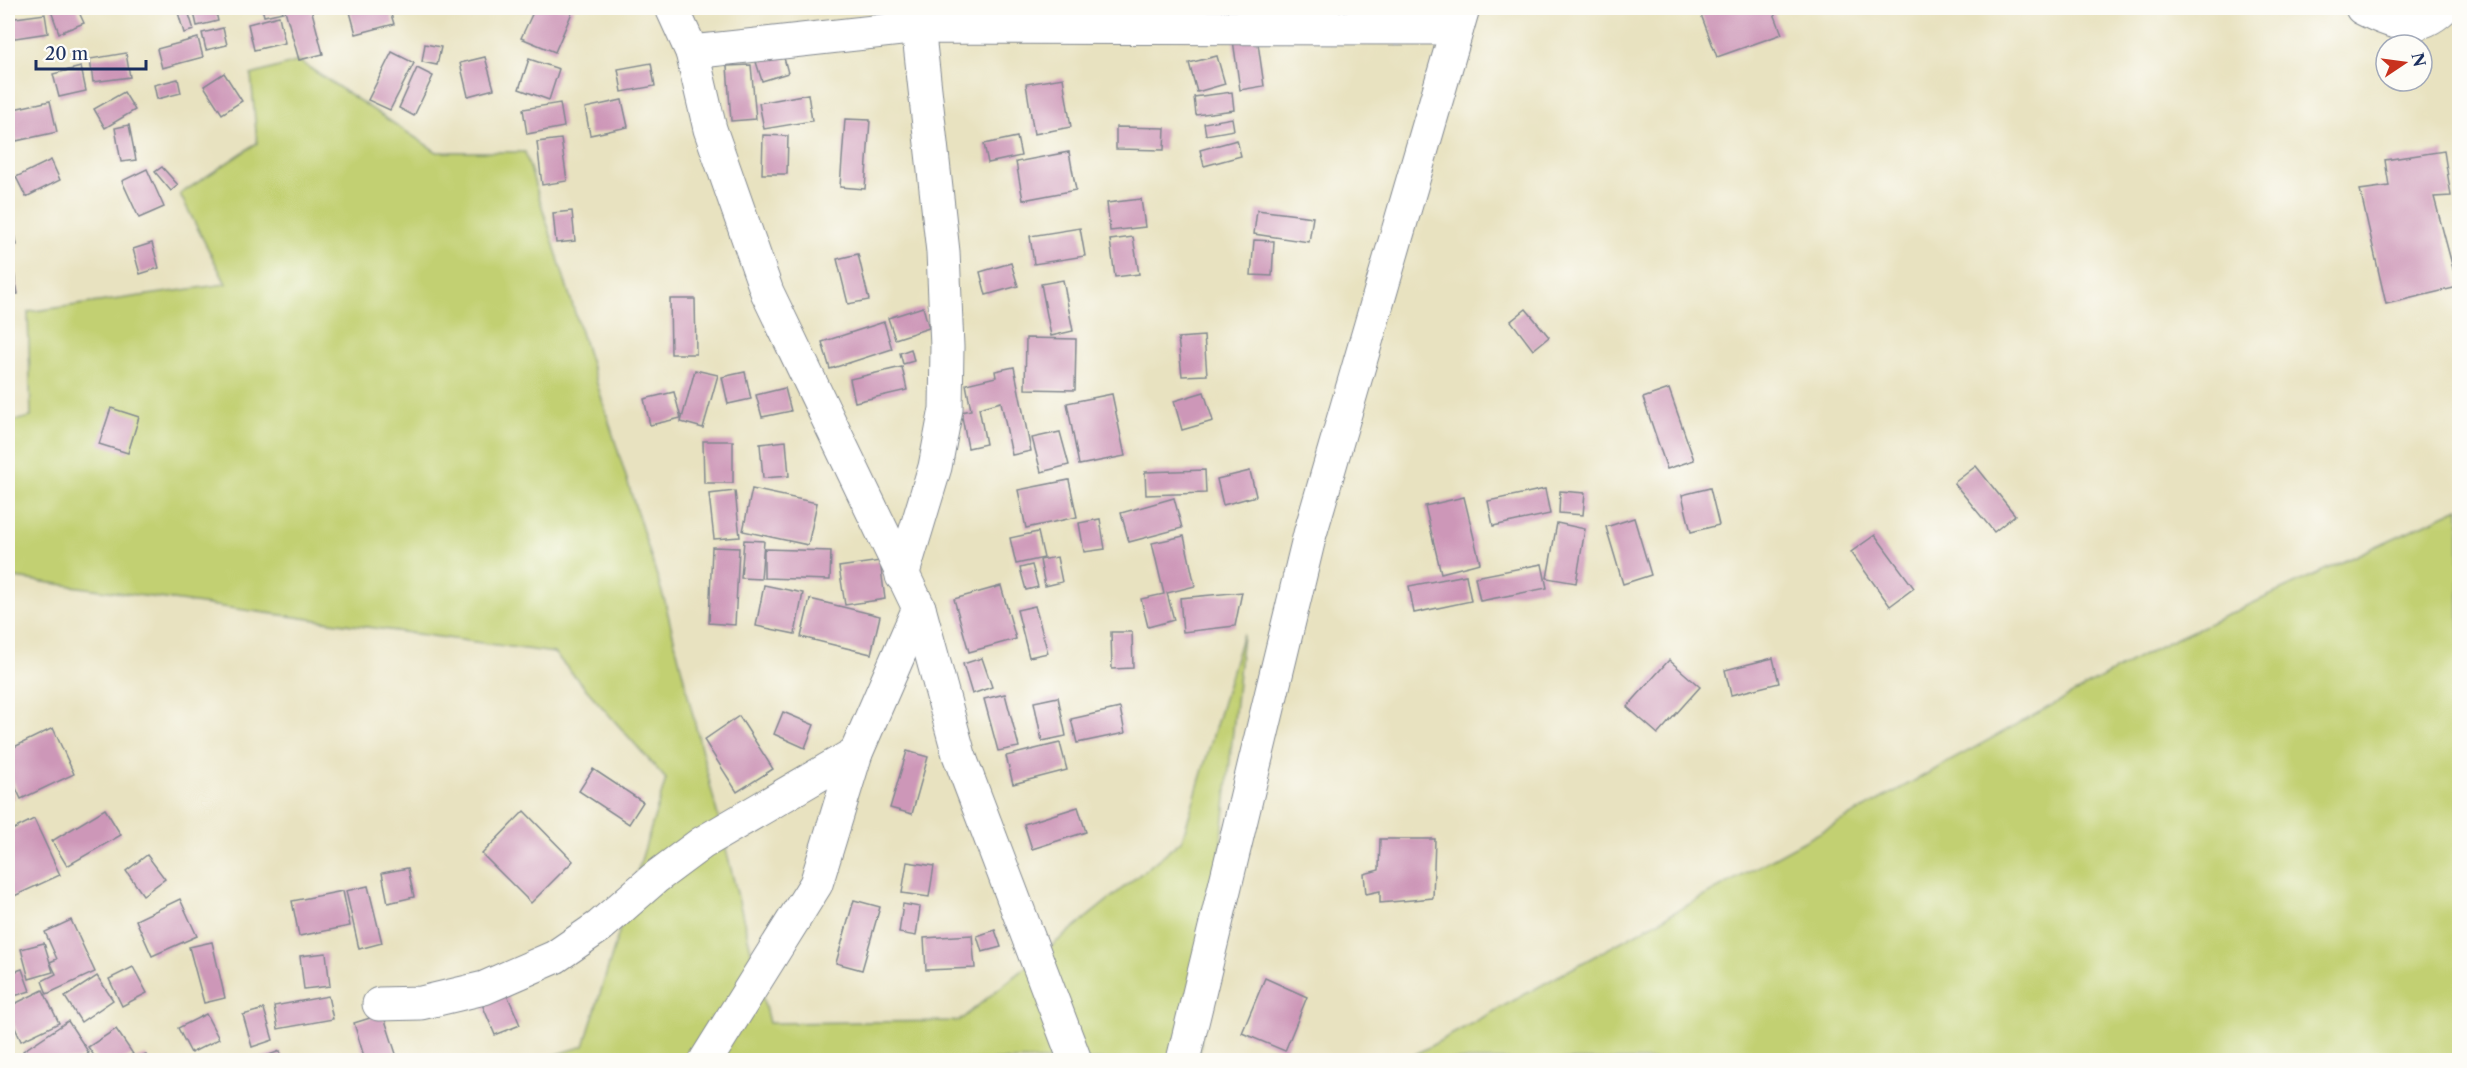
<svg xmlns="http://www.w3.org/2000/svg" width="2467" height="1068" font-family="'Libre Caslon Text',serif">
<rect width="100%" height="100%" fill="#fdfcf7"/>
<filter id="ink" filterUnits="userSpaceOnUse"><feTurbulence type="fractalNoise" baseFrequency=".0167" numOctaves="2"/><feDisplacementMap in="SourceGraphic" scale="12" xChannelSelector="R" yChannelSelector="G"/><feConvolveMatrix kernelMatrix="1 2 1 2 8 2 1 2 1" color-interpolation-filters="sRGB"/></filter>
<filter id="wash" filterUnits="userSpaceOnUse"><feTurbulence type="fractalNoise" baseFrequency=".008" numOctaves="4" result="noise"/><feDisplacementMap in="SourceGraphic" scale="24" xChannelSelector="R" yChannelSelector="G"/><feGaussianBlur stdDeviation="1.35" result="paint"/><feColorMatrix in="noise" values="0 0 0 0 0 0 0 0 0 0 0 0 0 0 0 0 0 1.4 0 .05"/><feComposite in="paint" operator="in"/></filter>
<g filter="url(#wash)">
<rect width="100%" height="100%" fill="#e8e2c0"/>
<!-- green -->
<g fill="#c2d072" stroke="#6e8068" stroke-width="1.5">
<polygon points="299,61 437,152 525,152 665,602 769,1023 959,1021 1182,840 1243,634 1199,1060 539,1060 584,1046 666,779 554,653 8,577 8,422 31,417 28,312 226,284 180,194 257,143 251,75"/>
<polygon points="2459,508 2459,1060 1405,1060 2160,646"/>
</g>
<g id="blocks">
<!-- building -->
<g fill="#cd97b8">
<polygon points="50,8 77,8 84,23 59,33"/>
<polygon points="187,8 194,30 184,33 177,9"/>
<polygon points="193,8 215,8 218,21 197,26"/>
<polygon points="262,8 282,8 283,12 264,16"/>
<polygon points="294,8 311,8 323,54 299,60 285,10"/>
<polygon points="349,8 389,8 394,24 356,34"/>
<polygon points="535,8 574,8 555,52 521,38"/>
<polygon points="1713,8 1772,8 1782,34 1717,57 1700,12"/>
<polygon points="45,14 48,33 9,39 8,19"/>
<polygon points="279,16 285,43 254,50 248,24"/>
<polygon points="223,28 227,45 206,50 202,33"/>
<polygon points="1257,36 1264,86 1240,90 1233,40"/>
<polygon points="198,38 203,57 162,68 157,49"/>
<polygon points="425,44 441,47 437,65 422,62"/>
<polygon points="392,52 414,63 390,110 368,100"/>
<polygon points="126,53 130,77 93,82 90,59"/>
<polygon points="783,54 788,73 762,81 756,62"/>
<polygon points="1217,56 1225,84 1197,92 1189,63"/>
<polygon points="485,57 494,89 468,96 460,63"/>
<polygon points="529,59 559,69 549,100 519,89"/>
<polygon points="651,63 655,86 622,92 618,69"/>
<polygon points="751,65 756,119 731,121 727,66"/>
<polygon points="81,67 86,91 59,97 53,74"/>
<polygon points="417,68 433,76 414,116 399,108"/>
<polygon points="224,73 242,101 222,114 204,86"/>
<polygon points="1063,78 1071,127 1034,134 1026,84"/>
<polygon points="178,79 181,93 157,99 154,85"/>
<polygon points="124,92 135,110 105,128 94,109"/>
<polygon points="1232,92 1234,110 1196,115 1194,97"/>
<polygon points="808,94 812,121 764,129 759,103"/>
<polygon points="622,100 628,127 590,135 585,108"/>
<polygon points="50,101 57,132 16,141 9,110"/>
<polygon points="560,103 564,127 527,134 523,109"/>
<polygon points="1232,118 1234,130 1206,135 1204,123"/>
<polygon points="845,119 870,120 865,189 840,187"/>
<polygon points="129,125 136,160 121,162 115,128"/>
<polygon points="1116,127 1165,128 1164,150 1116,149"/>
<polygon points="763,135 788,136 787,174 762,174"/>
<polygon points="1017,137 1021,156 988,163 984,144"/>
<polygon points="561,139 567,181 542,185 537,142"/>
<polygon points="1237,140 1241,156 1204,166 1200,150"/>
<polygon points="2444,151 2451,196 2434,197 2458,287 2386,304 2360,190 2389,186 2385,160"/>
<polygon points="1069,152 1076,190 1023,200 1016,162"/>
<polygon points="51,160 60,180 26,197 16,177"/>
<polygon points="162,167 178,185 171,191 155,172"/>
<polygon points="147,169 164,207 139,218 122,181"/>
<polygon points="1141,199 1145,227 1110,231 1107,203"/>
<polygon points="8,207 10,207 17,245 8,247"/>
<polygon points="1257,210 1313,217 1309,242 1254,234"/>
<polygon points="572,211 575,241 556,243 553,213"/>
<polygon points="1080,228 1085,256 1034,264 1030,236"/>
<polygon points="1133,237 1139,274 1115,277 1110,240"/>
<polygon points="1254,240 1274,241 1272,276 1251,275"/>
<polygon points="152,243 159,268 140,274 133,249"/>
<polygon points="858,254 869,300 848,304 837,259"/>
<polygon points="1011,263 1018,286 986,295 980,272"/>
<polygon points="13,267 18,294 8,296 8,269"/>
<polygon points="1063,280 1073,331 1051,336 1041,284"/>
<polygon points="670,299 695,299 696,354 671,354"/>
<polygon points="923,307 929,328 895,339 888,318"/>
<polygon points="1526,309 1549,337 1533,350 1511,321"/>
<polygon points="884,322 892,349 830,369 822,342"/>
<polygon points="1204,336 1207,375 1182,376 1178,338"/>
<polygon points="1026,338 1076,339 1075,390 1025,389"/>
<polygon points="911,349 914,361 903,364 900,353"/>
<polygon points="902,367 907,390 855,402 850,379"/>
<polygon points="1014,367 1031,451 1012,455 1001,402 979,408 986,444 968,448 961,412 971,410 966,384 996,377 995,371"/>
<polygon points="695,370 718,375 703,428 681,422"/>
<polygon points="745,372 751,399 728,404 722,377"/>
<polygon points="785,388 791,411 762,417 756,395"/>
<polygon points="1669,389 1694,460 1667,469 1643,398"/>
<polygon points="674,392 681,418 650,425 644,399"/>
<polygon points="1204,392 1213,421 1182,430 1174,401"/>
<polygon points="1112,394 1125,456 1079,465 1067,403"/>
<polygon points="111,408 139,417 128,453 99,444"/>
<polygon points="1060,432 1069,465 1041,472 1032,438"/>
<polygon points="703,441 733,441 733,483 704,483"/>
<polygon points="786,441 789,476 763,478 760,444"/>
<polygon points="1976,466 2015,515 1994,532 1954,483"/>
<polygon points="1205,470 1206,493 1146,495 1145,472"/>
<polygon points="1250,471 1256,496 1223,505 1217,479"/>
<polygon points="1069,480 1077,517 1026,528 1018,490"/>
<polygon points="1710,488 1719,525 1691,532 1682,495"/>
<polygon points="752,489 817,503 808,545 743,531"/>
<polygon points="1545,489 1550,514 1493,526 1488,501"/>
<polygon points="735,491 740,537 714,539 709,494"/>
<polygon points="1560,491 1585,493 1583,515 1559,513"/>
<polygon points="1464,497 1480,563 1441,573 1425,506"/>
<polygon points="1174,498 1182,528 1129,542 1121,513"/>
<polygon points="1634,518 1651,575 1623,584 1606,527"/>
<polygon points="1100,519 1105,549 1084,552 1079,523"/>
<polygon points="1557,523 1585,529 1576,583 1547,578"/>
<polygon points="1038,532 1044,558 1016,564 1010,538"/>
<polygon points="1875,535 1914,588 1890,606 1851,552"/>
<polygon points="1184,536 1195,586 1167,593 1174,620 1148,627 1141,599 1164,594 1152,543"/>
<polygon points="744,540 764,541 761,579 741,578"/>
<polygon points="712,547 739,548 735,625 709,623"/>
<polygon points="764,549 831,551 830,580 764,578"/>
<polygon points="1057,557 1062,582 1045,586 1040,560"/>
<polygon points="880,561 885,599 845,605 839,567"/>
<polygon points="1542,564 1547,588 1480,601 1475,577"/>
<polygon points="1032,565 1038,587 1026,590 1020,568"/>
<polygon points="1466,575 1471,601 1414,613 1409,586"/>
<polygon points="764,585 803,593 795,634 756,626"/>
<polygon points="1001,586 1016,639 969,652 954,599"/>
<polygon points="1242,592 1235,626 1183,632 1180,598"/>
<polygon points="810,599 880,616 871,654 801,637"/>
<polygon points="1035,606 1048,653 1029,657 1017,610"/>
<polygon points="1111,632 1132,632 1133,668 1112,669"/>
<polygon points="982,658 992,687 972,694 963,664"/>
<polygon points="1773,658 1779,683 1731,695 1725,670"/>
<polygon points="1669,660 1700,687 1658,734 1627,707"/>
<polygon points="1005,694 1019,747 998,751 984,699"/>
<polygon points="1058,697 1066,736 1042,741 1034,702"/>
<polygon points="1120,708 1125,733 1077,743 1071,719"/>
<polygon points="783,712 814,725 805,748 774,734"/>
<polygon points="739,716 773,769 737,792 704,740"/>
<polygon points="53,728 74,774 21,799 8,771 8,750"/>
<polygon points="1060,743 1067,770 1013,784 1006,756"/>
<polygon points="907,751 928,757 912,814 890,808"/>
<polygon points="593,769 643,802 629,824 579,791"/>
<polygon points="8,776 15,798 8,800"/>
<polygon points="1078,807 1086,832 1032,849 1024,824"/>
<polygon points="105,809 121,835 67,866 52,841"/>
<polygon points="524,811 573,861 531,903 482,854"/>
<polygon points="34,819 60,875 10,898 8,892 8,832"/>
<polygon points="1380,839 1435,839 1433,898 1380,903 1380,891 1366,894 1364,874 1379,870"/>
<polygon points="147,855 165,879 143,895 126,871"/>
<polygon points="907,862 934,866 929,897 902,893"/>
<polygon points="408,868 414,897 388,903 382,873"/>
<polygon points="368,886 382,943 359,949 346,891"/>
<polygon points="343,891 350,926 299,936 292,901"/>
<polygon points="180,899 197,936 152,956 136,920"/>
<polygon points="854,900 880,907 862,970 836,963"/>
<polygon points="903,904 920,907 916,936 899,933"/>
<polygon points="71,920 95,972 47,994 42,981 56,974 50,962 57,959 45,932"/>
<polygon points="995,930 1001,947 982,952 977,936"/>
<polygon points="972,935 975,968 926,970 924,938"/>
<polygon points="212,942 225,998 204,1003 189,947"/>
<polygon points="44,943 53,972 29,979 21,949"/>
<polygon points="326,953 330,986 304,989 300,956"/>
<polygon points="133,967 147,993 122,1006 109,979"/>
<polygon points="22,969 30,991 8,998 8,974"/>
<polygon points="97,976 113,1000 81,1022 65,997"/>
<polygon points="1265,978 1307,997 1285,1051 1242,1033"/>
<polygon points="504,987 520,1025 495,1035 479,997"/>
<polygon points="43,990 59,1023 21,1041 8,1012 8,1007"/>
<polygon points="328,996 333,1019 278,1029 274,1006"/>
<polygon points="264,1009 273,1040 252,1047 243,1015"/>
<polygon points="206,1014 219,1039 191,1053 178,1028"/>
<polygon points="383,1014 398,1060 365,1060 354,1023"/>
<polygon points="68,1021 89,1053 78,1060 30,1060 23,1051"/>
<polygon points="116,1029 133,1054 123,1060 97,1060 88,1047"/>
<polygon points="280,1051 283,1060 259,1060 258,1059"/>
<polygon points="146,1055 148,1060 132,1060"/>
</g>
</g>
</g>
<g filter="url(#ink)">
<use href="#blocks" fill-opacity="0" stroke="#82888f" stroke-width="1.5"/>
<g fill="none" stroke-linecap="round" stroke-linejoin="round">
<!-- minor casing -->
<g stroke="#82888f" stroke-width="35">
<g id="minor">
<polyline points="672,8 692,52 710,129 767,292 919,608 959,755 1075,1060"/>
<path d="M2362,8C2392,23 2416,34 2443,8"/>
<polyline points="692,52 919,27 1457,28"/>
<polyline points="902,576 935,467 946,409 947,347 943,252 916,8"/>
<polyline points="379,1004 421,1003 484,988 555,957 600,926 655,878 702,843 856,753"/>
<polyline points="706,1060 816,884 856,753 919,608"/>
<polyline points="1183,1060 1310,534 1463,8"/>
</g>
</g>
<!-- minor -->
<use href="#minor" stroke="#fff" stroke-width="33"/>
</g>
</g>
<!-- margin -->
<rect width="2467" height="1068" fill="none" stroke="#fdfcf7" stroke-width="30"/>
<!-- north arrow -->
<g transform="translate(2404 63) rotate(77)"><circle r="28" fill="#fdfcf7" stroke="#a3aaba" stroke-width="1.5"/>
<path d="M0-4.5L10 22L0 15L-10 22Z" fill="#c8321e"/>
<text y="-9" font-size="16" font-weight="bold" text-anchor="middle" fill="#1b2f5e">N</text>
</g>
<!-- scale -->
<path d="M36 60v9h110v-9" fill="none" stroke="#1b2f5e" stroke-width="3"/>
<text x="45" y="60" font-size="18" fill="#1b2f5e" stroke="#fdfcf7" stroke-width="4.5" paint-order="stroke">20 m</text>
</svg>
